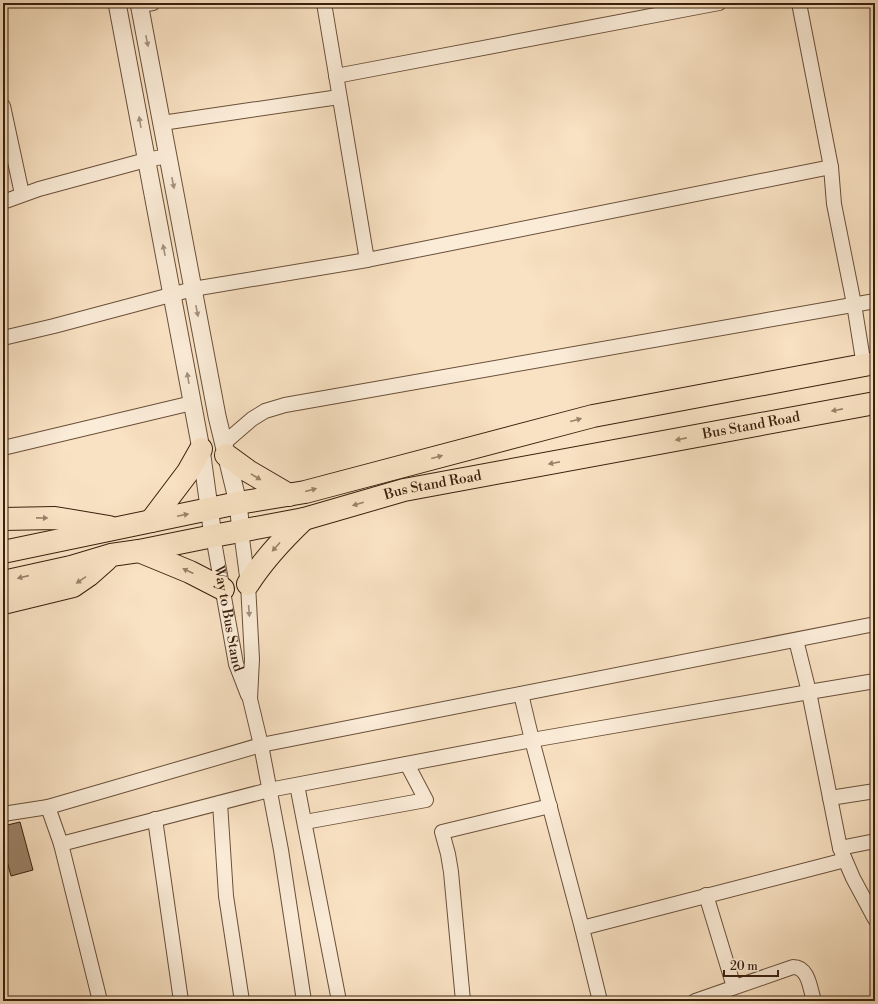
<svg xmlns="http://www.w3.org/2000/svg" width="878" height="1004" font-family="'Libre Bodoni',serif">
<rect width="100%" height="100%" fill="#f9e2c3"/>
<filter id="stains"><feTurbulence type="fractalNoise" baseFrequency=".005" numOctaves="4"/><feColorMatrix values="0 0 0 0 .2 0 0 0 0 .09 0 0 0 0 .02 0 0 0 .5 -.17"/></filter>
<radialGradient id="worn" r=".72"><stop offset=".6" stop-color="#630" stop-opacity="0"/><stop offset="1" stop-color="#630" stop-opacity=".3"/></radialGradient>
<!-- building -->
<polygon fill="#9d856c" stroke="#3a200d" points="20,822 33,870 11,876 3,846 3,826"/>
<g fill="none" stroke-linecap="round" stroke-linejoin="round">
<!-- minor casing -->
<g stroke="#6a503a" stroke-width="16">
<g id="minor">
<polyline points="324,3 367,260 831,167"/>
<polyline points="799,3 831,167 834,204 854,304 864,366"/>
<polyline points="140,5 153,3"/>
<polyline points="336,76 719,3"/>
<polyline points="3,106 22,194"/>
<polyline points="162,123 339,97"/>
<polyline points="3,202 39,189 146,160 168,156"/>
<polyline points="3,338 54,326 193,289 367,260"/>
<polyline points="223,444 252,419 265,411 285,405 875,301"/>
<polyline points="3,448 192,403"/>
<polyline points="241,531 248,584 252,659 250,699 261,745 281,850 304,1001"/>
<path id="s1" d="M213,536L236,664L248,695"/>
<polyline points="796,640 809,692 840,848 853,878 875,919"/>
<polyline points="521,694 532,740 582,928"/>
<polyline points="297,785 339,1001"/>
<polyline points="830,798 875,791"/>
<polyline points="220,803 226,896 242,1001"/>
<polyline points="3,814 48,807"/>
<polyline points="155,819 181,1001"/>
<polyline points="305,822 426,800 407,764"/>
<polyline points="61,844 269,790 532,740 809,692 875,681"/>
<polyline points="840,848 875,841"/>
<polyline points="706,895 734,987"/>
<polyline points="100,1001 61,844 48,807 261,745 875,624"/>
<polyline points="463,1001 451,872 448,854 442,832 550,806"/>
<polyline points="600,1001 582,928 845,860"/>
<path d="M695,1001L793,967C809,967 810,989 814,1001"/>
</g>
</g>
<!-- tertiary casing -->
<g stroke="#6a503a" stroke-width="19">
<g id="tertiary">
<polyline points="117,3 201,449 213,536"/>
<polyline points="139,3 217,416 238,503 241,531"/>
</g>
</g>
<!-- primary casing -->
<g stroke="#3a200d" stroke-width="24">
<g id="primary">
<polyline points="226,455 248,471 289,495"/>
<polyline points="3,519 55,518 109,527"/>
<polyline points="151,521 188,472 201,449"/>
<polyline points="139,551 190,572 223,589"/>
<polyline points="3,552 238,503 305,492 593,416 875,363"/>
<path id="s2" d="M3,582L71,567L111,555L139,551L213,536L304,519L404,490L875,403"/>
<path d="M248,584C264,559 283,539 304,519"/>
<polyline points="3,603 73,586 89,575 106,560"/>
</g>
</g>
<!-- minor -->
<use href="#minor" stroke="#fbecd8" stroke-width="14"/>
<!-- tertiary -->
<use href="#tertiary" stroke="#fbecd8" stroke-width="17"/>
<!-- primary -->
<use href="#primary" stroke="#f9e2c3" stroke-width="22"/>
</g>
<!-- one-way arrows -->
<defs><path id="oneway-solid" d="M-6-.8H1V-3.2L6.5 0L1 3.2V.8H-6Z"/></defs>
<g fill="#a4907d">
<use href="#oneway-solid" transform="translate(147 41) rotate(79)"/>
<use href="#oneway-solid" transform="translate(140 122) rotate(-100)"/>
<use href="#oneway-solid" transform="translate(173 183) rotate(79)"/>
<use href="#oneway-solid" transform="translate(164 250) rotate(-101)"/>
<use href="#oneway-solid" transform="translate(197 311) rotate(79)"/>
<use href="#oneway-solid" transform="translate(188 378) rotate(-100)"/>
<use href="#oneway-solid" transform="translate(249 611) rotate(86)"/>
</g>
<g fill="#9a8168">
<use href="#oneway-solid" transform="translate(837 410) rotate(169)"/>
<use href="#oneway-solid" transform="translate(576 420) rotate(-15)"/>
<use href="#oneway-solid" transform="translate(681 439) rotate(169)"/>
<use href="#oneway-solid" transform="translate(437 457) rotate(-15)"/>
<use href="#oneway-solid" transform="translate(554 463) rotate(169)"/>
<use href="#oneway-solid" transform="translate(256 477) rotate(31)"/>
<use href="#oneway-solid" transform="translate(311 490) rotate(-15)"/>
<use href="#oneway-solid" transform="translate(358 504) rotate(164)"/>
<use href="#oneway-solid" transform="translate(183 515) rotate(-12)"/>
<use href="#oneway-solid" transform="translate(42 518) rotate(1)"/>
<use href="#oneway-solid" transform="translate(276 547) rotate(132)"/>
<use href="#oneway-solid" transform="translate(188 571) rotate(-155)"/>
<use href="#oneway-solid" transform="translate(23 577) rotate(167)"/>
<use href="#oneway-solid" transform="translate(81 580) rotate(146)"/>
</g>
<g text-anchor="middle" dominant-baseline="central" stroke-width="4" stroke-linejoin="round" paint-order="stroke">
<!-- street labels -->
<g font-size="14" fill="#3a200d" stroke="#fbecd8">
<text stroke="none"><textPath href="#s2" startOffset="765">Bus Stand Road</textPath></text>
<text stroke="none"><textPath href="#s2" startOffset="441">Bus Stand Road</textPath></text>
<text stroke="none"><textPath href="#s1" startOffset="84">Way to Bus Stand</textPath></text>
</g>
</g>
<!-- margin -->
<rect width="878" height="1004" fill="none" stroke="#f9e2c3" stroke-width="16"/>
<rect x="4" y="4" width="870" height="996" fill="none" stroke="#3a200d" stroke-width="2"/>
<rect x="8" y="8" width="862" height="988" fill="none" stroke="#3a200d"/>
<!-- scale -->
<path d="M724 970v6h54v-6" fill="none" stroke="#3a200d" stroke-width="2"/>
<text x="730" y="970" font-size="12" fill="#3a200d" stroke="#fbecd8" stroke-width="3" paint-order="stroke">20 m</text>
<rect width="100%" height="100%" filter="url(#stains)"/>
<rect width="100%" height="100%" fill="url(#worn)"/>
</svg>
